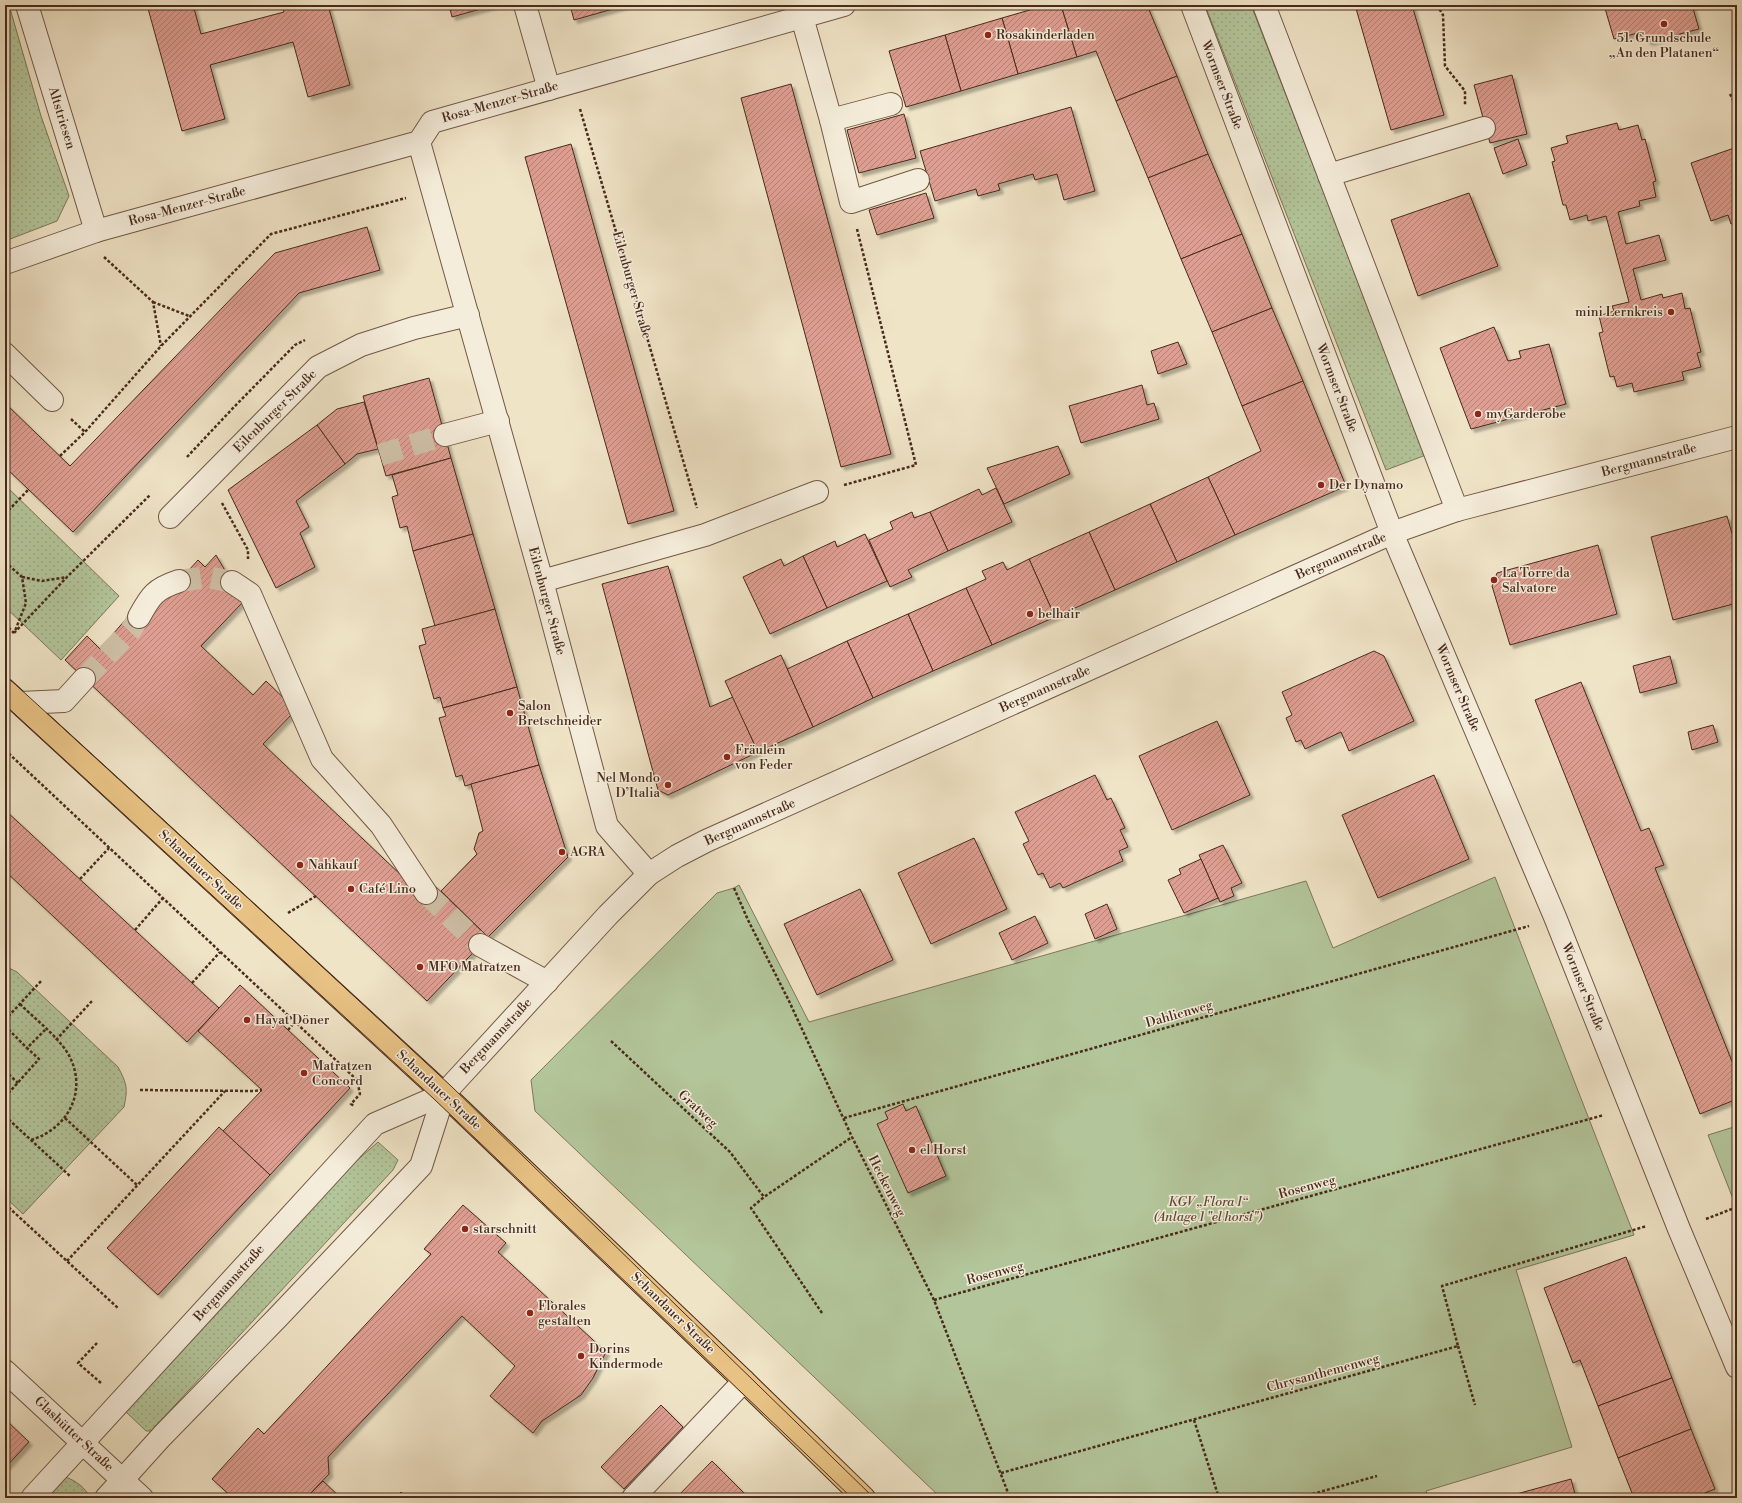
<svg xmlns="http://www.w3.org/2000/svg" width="1742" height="1503" font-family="'Libre Bodoni',serif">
<defs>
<pattern id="grass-dots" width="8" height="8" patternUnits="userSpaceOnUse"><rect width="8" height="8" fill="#b3c59a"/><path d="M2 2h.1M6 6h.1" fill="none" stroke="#9ba984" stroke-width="1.8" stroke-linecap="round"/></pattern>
<pattern id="building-hatch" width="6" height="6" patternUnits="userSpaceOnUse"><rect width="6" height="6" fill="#de9e91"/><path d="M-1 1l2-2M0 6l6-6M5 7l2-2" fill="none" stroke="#b68176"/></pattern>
<filter id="shadow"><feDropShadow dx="3.5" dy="3.5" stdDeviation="1" flood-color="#0004"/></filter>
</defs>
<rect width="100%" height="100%" fill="#f0e4c7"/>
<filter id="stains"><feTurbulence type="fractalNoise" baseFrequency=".005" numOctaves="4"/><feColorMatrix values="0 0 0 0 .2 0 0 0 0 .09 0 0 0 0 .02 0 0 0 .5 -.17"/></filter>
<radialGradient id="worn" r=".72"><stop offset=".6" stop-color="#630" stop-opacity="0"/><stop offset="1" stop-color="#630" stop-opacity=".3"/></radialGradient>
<!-- grass -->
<g fill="url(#grass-dots)" stroke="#7e785b">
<polygon points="5,5 9,5 41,116 69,196 57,221 5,241"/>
<polygon points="1205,5 1251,5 1426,455 1386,470"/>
<polygon points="5,485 119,596 61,660 5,607"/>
<path d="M5,966L17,972L118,1067C127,1084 128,1088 124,1107L23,1214L5,1197Z"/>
<polygon points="378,1142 398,1160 393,1170 151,1431 146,1431 125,1411 353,1164"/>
<path d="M65,1477C75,1480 86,1488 90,1498H46Z"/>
</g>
<!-- garden -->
<g fill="#b3c59a" stroke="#7e785b">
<polygon points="1495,877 1634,1235 1516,1270 1572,1447 1426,1491 1428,1498 941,1498 535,1111 531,1080 717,893 734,888 739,885 809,1022 1306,881 1333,948"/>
<polygon points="1737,1126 1737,1209 1708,1135"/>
</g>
<!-- building -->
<g fill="url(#building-hatch)" stroke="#482a1c" filter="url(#shadow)">
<polygon points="147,5 193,5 201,34 284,12 282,5 328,5 350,85 308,97 293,42 210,65 225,119 182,131"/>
<polygon points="449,5 495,5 452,17"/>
<polygon points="570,5 627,5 574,20"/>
<polygon points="1047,5 1061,5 1077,57 1018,74 1002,18"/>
<polygon points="1061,5 1147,5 1177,76 1116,101 1096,51 1077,57"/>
<polygon points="1355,5 1412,5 1444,115 1391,130"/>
<polygon points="1604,5 1692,5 1699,29 1649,42 1638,33 1614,39"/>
<polygon points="1002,18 1018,74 961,91 945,35"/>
<polygon points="945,35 961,91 906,107 889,51"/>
<polygon points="1512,75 1527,134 1490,143 1474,85"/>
<polygon points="1177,76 1208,154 1148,178 1116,101"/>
<polygon points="791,84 891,454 841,467 741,98"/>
<polygon points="1071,107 1095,191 1064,200 1057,174 1035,180 1033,174 998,184 1000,190 978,196 976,189 935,201 920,151"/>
<polygon points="904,114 916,158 859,173 847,130"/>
<polygon points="1617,123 1619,130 1638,125 1642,140 1645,139 1656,181 1653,182 1656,197 1639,201 1640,206 1618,212 1626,244 1659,235 1666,260 1633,269 1641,300 1662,294 1663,298 1682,293 1685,309 1690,308 1701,352 1697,353 1701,367 1682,372 1684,380 1634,392 1632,383 1617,387 1614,376 1610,377 1599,333 1603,332 1599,316 1614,311 1612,306 1629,302 1606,216 1588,221 1587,215 1570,220 1566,205 1563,205 1552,162 1555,161 1551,148 1568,143 1566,136"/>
<polygon points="1518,139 1527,165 1503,174 1494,148"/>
<polygon points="571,144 674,511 628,524 525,157"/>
<polygon points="1737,147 1737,222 1731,224 1728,215 1711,221 1691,163"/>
<polygon points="1208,154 1242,234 1181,259 1148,178"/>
<polygon points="926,193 934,218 877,235 869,210"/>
<polygon points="1469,193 1498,266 1418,296 1391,220"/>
<polygon points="367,227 380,270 299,293 73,532 5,467 5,403 70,466 275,253"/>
<polygon points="1242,234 1272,308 1212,332 1181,259"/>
<polygon points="1272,308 1303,381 1242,406 1212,332"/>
<polygon points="1494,327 1508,361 1521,358 1519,351 1549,344 1566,404 1471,429 1440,348"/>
<polygon points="1178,342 1187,364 1158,374 1151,351"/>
<polygon points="429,378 451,458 386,476 363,396"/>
<polygon points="1303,381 1346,486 1235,535 1208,477 1261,451 1242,406"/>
<polygon points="1142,385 1147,405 1154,403 1159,419 1081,443 1069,406"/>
<polygon points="364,402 378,449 357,454 345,464 317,425 337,409"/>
<polygon points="317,425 345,464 296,501 309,527 300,533 315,567 276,588 228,490"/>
<polygon points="1058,446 1070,474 1004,504 987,468"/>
<polygon points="451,458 473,534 413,551 407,526 400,528 392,497 398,495 392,475"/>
<polygon points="1208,477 1235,535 1177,562 1150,504"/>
<polygon points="996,488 1012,522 948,551 930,512 979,489 982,495"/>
<polygon points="1150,504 1177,562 1115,590 1089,532"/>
<polygon points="912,512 914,518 930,512 948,551 908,570 912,577 890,587 869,540 893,529 890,522"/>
<polygon points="1727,516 1737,551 1737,603 1673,620 1651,537"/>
<polygon points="1089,532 1115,590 1055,617 1029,559"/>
<polygon points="473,534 495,609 435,626 413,551"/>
<polygon points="865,534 887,581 827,608 803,556 835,541 837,547"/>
<polygon points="1598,545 1617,614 1510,645 1492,586 1497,573"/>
<polygon points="216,555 234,586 231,591 242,603 201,646 253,695 266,681 296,710 263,744 423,896 434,885 488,937 427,1001 65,660 87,636 100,649 133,611 179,581 198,560 205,567"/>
<polygon points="803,556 827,608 770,634 743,577 781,559 784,566"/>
<polygon points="1029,559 1055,617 992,645 966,588 986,579 982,571 1003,562 1007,570"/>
<polygon points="668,566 710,707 733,697 758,752 668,795 658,790 602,584"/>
<polygon points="966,588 992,645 933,671 908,614"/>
<polygon points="495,609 517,687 443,708 440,697 434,699 419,646 426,644 422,629"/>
<polygon points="908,614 933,671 873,698 847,641"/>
<polygon points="847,641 873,698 813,727 787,669"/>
<polygon points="1374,651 1384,656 1414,721 1349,751 1341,732 1305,749 1301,740 1296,742 1286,718 1292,715 1282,692"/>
<polygon points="781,655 813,727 758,752 725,681"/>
<polygon points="1670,656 1677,683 1640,693 1633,666"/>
<polygon points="1581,682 1641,831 1649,828 1664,865 1655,868 1737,1074 1737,1099 1700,1114 1535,700"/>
<polygon points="517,687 539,765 465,786 462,775 456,777 439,718 446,716 443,708"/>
<polygon points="1217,721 1250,795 1172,830 1139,756"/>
<polygon points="1713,725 1718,742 1692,750 1688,732"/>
<polygon points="539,765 568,857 488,937 441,891 477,854 474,849 479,833 483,831 471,784"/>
<polygon points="1095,775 1107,800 1111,798 1125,828 1120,830 1128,847 1119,851 1123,861 1063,888 1060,883 1050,888 1043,873 1038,875 1023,844 1029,841 1015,812"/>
<polygon points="1434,775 1469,859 1378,898 1342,815"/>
<polygon points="5,810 219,1008 187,1042 5,871"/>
<polygon points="974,838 1007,909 931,944 898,873"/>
<polygon points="1223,845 1242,883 1231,888 1234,896 1220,902 1199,855"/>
<polygon points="1201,859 1218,898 1184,913 1168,880 1181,874 1179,869"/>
<polygon points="860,889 893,960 817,995 784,924"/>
<polygon points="1107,904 1117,929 1095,939 1085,914"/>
<polygon points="1035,916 1048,943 1012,960 999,933"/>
<polygon points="240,985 350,1088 270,1175 223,1131 262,1090 198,1031"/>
<polygon points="903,1104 906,1111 916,1106 946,1176 908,1193 877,1124 888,1119 885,1112"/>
<polygon points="219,1127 270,1175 158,1295 107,1248"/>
<polygon points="463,1205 506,1243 498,1252 606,1352 593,1378 581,1395 542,1421 533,1433 490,1396 515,1366 462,1316 328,1457 329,1474 306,1498 233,1498 212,1479 258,1428 264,1434 431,1254 424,1249"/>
<polygon points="1626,1257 1672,1378 1598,1406 1580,1360 1573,1363 1544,1288"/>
<polygon points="1672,1378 1691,1429 1618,1458 1598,1406"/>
<polygon points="661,1405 683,1427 624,1489 601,1467"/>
<polygon points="5,1419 29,1442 5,1468"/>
<polygon points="1691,1429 1715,1489 1692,1498 1634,1498 1618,1458"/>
<polygon points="712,1461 749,1498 676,1498"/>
<polygon points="1571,1479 1576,1498 1502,1498"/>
<polygon points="323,1481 341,1498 306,1498"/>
<polygon points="401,1492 407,1498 395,1498"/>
</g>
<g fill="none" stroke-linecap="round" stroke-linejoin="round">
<!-- minor-tunnel -->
<g stroke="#cebfa5" stroke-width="22" stroke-dasharray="22 11" stroke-linecap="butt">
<polyline points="380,455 445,435"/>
<polyline points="179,581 208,577 232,582"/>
<polyline points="84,679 131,630 139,617"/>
<polyline points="426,893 480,945"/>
</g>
<!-- minor casing -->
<g stroke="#725847" stroke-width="24">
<g id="minor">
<polyline points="27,5 96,231"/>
<polyline points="525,5 549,89"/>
<polyline points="1192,5 1392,533 1555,917 1679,1229 1737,1367"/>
<polyline points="1264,5 1457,510"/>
<polyline points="802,17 831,120 851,202 918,180"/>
<polyline points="831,120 891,104"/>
<polyline points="419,142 542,581 607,826 649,874"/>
<polyline points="1329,175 1484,128"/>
<polyline points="5,263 96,231 419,142 432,122 844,5"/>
<polyline points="5,354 52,400"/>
<polyline points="445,435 498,421"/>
<polyline points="170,517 318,367 361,345 414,328 468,315"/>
<polyline points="542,581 705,535 817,492"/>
<polyline points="232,582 250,594 322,759 381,825 426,893"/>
<path d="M139,617C151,595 155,589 179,581"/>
<polyline points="20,703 64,701 84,679"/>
<polyline points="480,945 547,982"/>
<polyline points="5,1371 142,1498"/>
<polyline points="32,1498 375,1124 444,1094"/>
<polyline points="106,1498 162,1436 278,1317 421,1166 444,1094 451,1086 608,915 649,874 677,856 706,841 1392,533 1457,510 1737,437"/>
<polyline points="633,1498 744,1381"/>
</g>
</g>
<!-- major casing -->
<g stroke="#482a1c" stroke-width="24">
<polyline id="major" points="5,690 444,1094 744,1381 864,1498"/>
</g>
<!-- path -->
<g stroke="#482a1c" stroke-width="2.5" stroke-dasharray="3 2" stroke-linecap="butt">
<polyline points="1437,5 1443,15 1445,66 1465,91 1465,106"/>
<polyline points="1730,94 1737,108"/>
<polyline points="580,109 697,508"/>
<polyline points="104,257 153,302 161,346"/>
<polyline points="153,302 189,316"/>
<polyline points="71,419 85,432"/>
<polyline points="60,456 85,432 161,346 271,234 406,198"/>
<polyline points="187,457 234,407 295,345 305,340"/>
<polyline points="844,485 916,465 857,229"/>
<polyline points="222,503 248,550 248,559"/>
<polyline points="5,514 28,490"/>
<polyline points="5,562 22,577 26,603 15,631"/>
<polyline points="22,577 42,581 67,577"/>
<polyline points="5,624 14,633"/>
<polyline points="14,633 67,577 150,495"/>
<polyline points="5,750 357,1080 360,1094 351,1104 354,1106"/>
<polyline points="80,879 109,848"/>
<polyline points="734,888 748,920 789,1001 852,1137 934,1300 1010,1498"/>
<polyline points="288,913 316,896"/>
<polyline points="135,930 163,898"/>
<polyline points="192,983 220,952"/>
<path d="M20,1004C34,1018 56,1035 67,1052C89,1088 70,1128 31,1140"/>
<polyline points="5,1020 42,980"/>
<polyline points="5,1026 27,1048"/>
<polyline points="288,1030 295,1022"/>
<polyline points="56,1040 92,1001"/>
<polyline points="611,1041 730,1152 764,1197"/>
<polyline points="5,1071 18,1083"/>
<polyline points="140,1090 254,1091 262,1090"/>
<polyline points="5,1097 39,1059 27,1048 46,1029"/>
<polyline points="5,1116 71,1177"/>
<polyline points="65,1118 137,1185"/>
<polyline points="844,1118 1529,926"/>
<polyline points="5,1204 119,1309"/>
<polyline points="1706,1219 1737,1207"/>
<polyline points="67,1261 225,1091"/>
<polyline points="934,1300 1604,1115"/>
<polyline points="822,1313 751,1208 764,1197 852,1137"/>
<polyline points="97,1343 78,1363 101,1383"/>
<polyline points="1458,1346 1475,1405"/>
<polyline points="1194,1420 1219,1498"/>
<polyline points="1001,1473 1458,1346 1442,1286 1647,1226"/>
<polyline points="1298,1498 1377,1476"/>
</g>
<!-- minor -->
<use href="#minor" stroke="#f5eddb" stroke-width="22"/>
<!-- major -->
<use href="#major" stroke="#e8c284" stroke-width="22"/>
<!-- tram -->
<g stroke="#482a1c" stroke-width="1">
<polyline points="5,675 141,799 451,1086 874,1498"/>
<polyline points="5,705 433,1098 852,1498"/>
</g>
</g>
<!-- markers -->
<g fill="#8f2418" stroke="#f5eddb" stroke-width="1.5">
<circle cx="1664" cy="24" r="4"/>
<circle cx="988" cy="35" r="4"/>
<circle cx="1671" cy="312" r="4"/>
<circle cx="1478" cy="414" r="4"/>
<circle cx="1321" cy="485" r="4"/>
<circle cx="1494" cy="580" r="4"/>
<circle cx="1030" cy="614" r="4"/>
<circle cx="510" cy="713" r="4"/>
<circle cx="727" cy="757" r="4"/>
<circle cx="668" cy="785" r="4"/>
<circle cx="562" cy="852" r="4"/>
<circle cx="300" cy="865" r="4"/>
<circle cx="351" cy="889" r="4"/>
<circle cx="420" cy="967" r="4"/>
<circle cx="247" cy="1020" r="4"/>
<circle cx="304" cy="1073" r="4"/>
<circle cx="912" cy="1150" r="4"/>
<circle cx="465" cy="1229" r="4"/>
<circle cx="530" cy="1313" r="4"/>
<circle cx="581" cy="1356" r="4"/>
</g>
<g text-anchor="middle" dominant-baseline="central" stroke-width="3" stroke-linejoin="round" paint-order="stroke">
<!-- poi labels -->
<g font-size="13" fill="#482a1c" stroke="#f5eddb" text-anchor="start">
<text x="996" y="35">Rosakinderladen</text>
<text x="1664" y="38" text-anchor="middle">51. Grundschule<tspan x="1664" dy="15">„An den Platanen“</tspan></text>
<text x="1663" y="312" text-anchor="end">mini Lernkreis</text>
<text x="1486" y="414">myGarderobe</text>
<text x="1329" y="485">Der Dynamo</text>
<text x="1502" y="573">La Torre da<tspan x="1502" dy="15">Salvatore</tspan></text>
<text x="1038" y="614">belhair</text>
<text x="518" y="706">Salon<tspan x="518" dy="15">Bretschneider</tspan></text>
<text x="735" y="750">Fräulein<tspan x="735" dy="15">von Feder</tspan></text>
<text x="660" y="778" text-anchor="end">Nel Mondo<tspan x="660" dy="15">D’Italia</tspan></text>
<text x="570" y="852">AGRA</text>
<text x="308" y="865">Nahkauf</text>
<text x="359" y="889">Café Lino</text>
<text x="428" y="967">MFO Matratzen</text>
<text x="255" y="1020">Hayat Döner</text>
<text x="312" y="1066">Matratzen<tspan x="312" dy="15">Concord</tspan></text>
<text x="920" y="1150">el Horst</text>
<text x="473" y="1229">starschnitt</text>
<text x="538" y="1306">Florales<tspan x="538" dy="15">gestalten</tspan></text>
<text x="589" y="1349">Dorins<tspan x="589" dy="15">Kindermode</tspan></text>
</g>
<!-- street labels -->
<g font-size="13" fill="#482a1c" stroke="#f5eddb">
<text transform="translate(1222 85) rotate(69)">Wormser Straße</text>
<text transform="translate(500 102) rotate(-16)">Rosa-Menzer-Straße</text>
<text transform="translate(62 118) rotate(73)">Altstriesen</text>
<text transform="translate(187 206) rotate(-15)">Rosa-Menzer-Straße</text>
<text transform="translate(632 285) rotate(74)">Eilenburger Straße</text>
<text transform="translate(1337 388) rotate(69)">Wormser Straße</text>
<text transform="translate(275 411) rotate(-45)">Eilenburger Straße</text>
<text transform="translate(1649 460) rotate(-15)">Bergmannstraße</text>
<text transform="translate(1341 556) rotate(-24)">Bergmannstraße</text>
<text transform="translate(547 601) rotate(75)">Eilenburger Straße</text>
<text transform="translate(1458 688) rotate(67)">Wormser Straße</text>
<text transform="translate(1045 689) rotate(-24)">Bergmannstraße</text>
<text transform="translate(750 822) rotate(-24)">Bergmannstraße</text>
<text transform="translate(201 870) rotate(43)">Schandauer Straße</text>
<text transform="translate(1583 987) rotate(68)">Wormser Straße</text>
<text transform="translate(1179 1014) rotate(-16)">Dahlienweg</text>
<text transform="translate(496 1036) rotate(-47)">Bergmannstraße</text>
<text transform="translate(439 1090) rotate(43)">Schandauer Straße</text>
<text transform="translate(698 1109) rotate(43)">Gratweg</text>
<text transform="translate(887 1186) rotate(63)">Heckenweg</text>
<text transform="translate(1307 1187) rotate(-15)">Rosenweg</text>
<text transform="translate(995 1273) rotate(-15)">Rosenweg</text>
<text transform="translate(229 1283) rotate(-48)">Bergmannstraße</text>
<text transform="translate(673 1313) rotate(44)">Schandauer Straße</text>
<text transform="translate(1323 1373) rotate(-15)">Chrysanthemenweg</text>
<text transform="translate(74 1434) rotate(43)">Glashütter Straße</text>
</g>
<!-- park labels -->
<g font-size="13" font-style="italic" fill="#5d4935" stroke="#f5eddb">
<text x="1208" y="1202">KGV „Flora I“<tspan x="1208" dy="15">(Anlage 1 "el horst")</tspan></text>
</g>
</g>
<!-- margin -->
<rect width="1742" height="1503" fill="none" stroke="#f0e4c7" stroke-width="20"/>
<rect x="6" y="6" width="1730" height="1491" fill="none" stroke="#482a1c" stroke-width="2"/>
<rect x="10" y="10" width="1722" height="1483" fill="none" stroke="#482a1c"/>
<rect width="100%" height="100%" filter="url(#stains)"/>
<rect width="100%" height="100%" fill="url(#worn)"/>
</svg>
